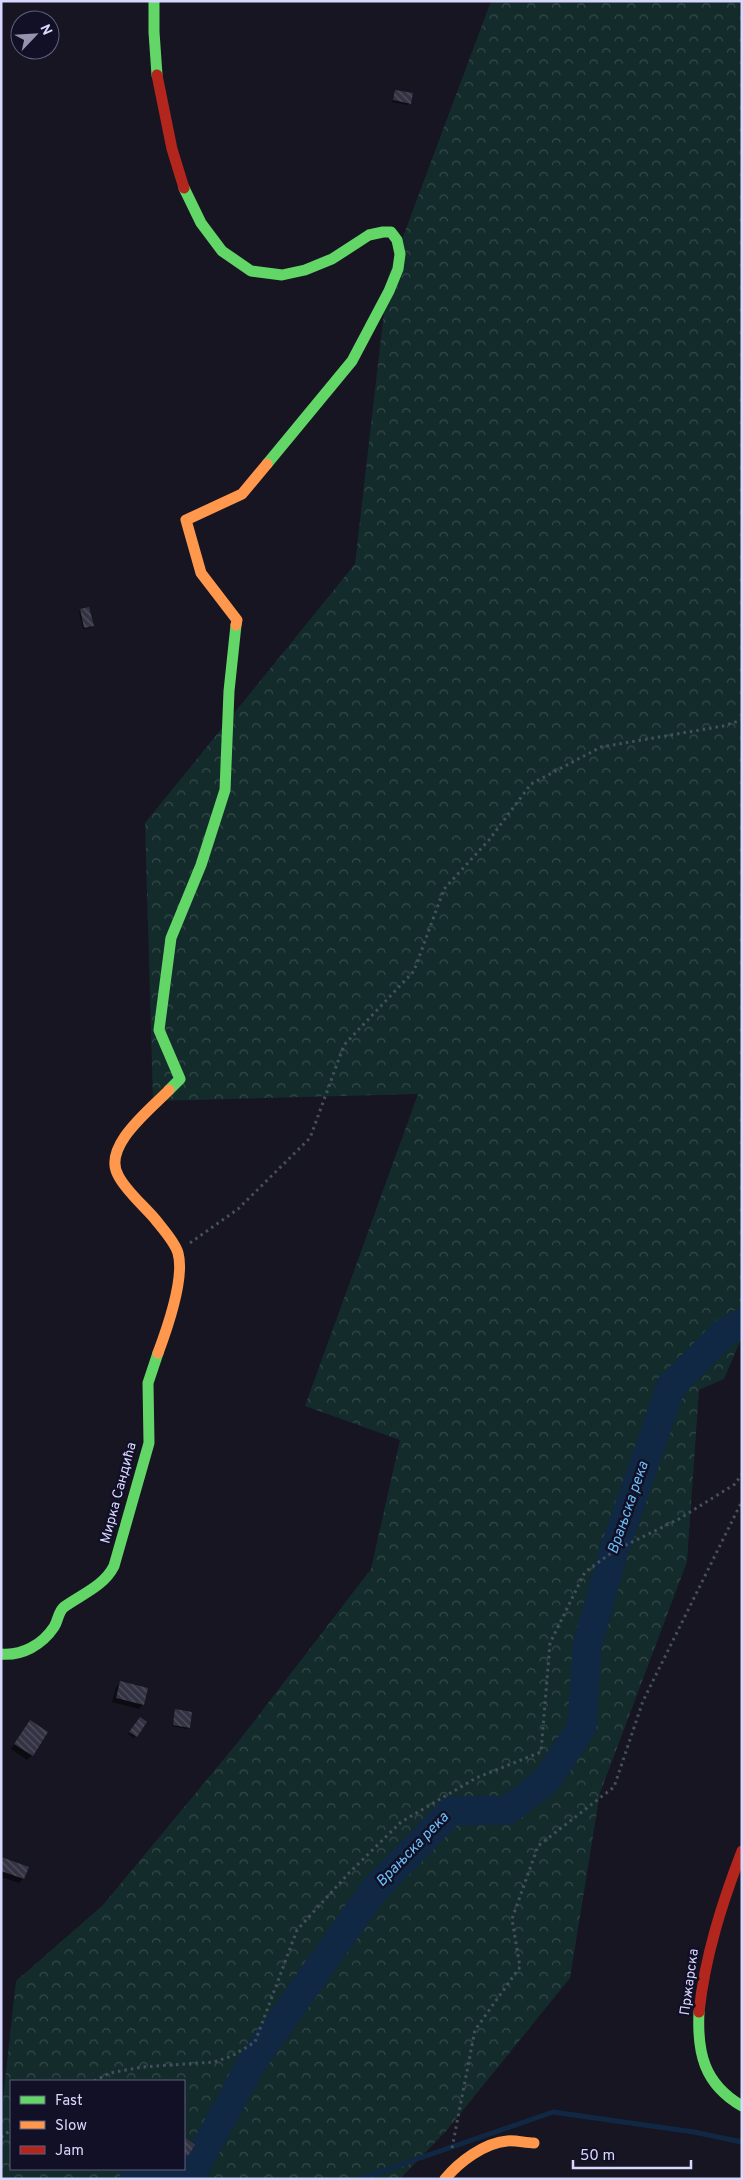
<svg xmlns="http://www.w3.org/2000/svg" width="743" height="2180" font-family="Overpass,sans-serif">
<defs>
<pattern id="forest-crowns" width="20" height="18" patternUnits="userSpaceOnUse" patternTransform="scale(1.25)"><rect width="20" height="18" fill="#142b2b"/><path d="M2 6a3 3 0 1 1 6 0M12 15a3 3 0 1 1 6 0" fill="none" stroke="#35494b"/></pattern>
<pattern id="building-back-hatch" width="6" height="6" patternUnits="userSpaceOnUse" patternTransform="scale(1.25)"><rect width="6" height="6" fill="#343343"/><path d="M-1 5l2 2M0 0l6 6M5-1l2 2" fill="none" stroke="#51505f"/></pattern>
</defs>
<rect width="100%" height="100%" fill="#161521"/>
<!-- forest -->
<path fill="url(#forest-crowns)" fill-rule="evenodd" d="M491,1H742V1337L724,1379L699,1390L687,1562L600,1793L570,1978L447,2130L400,2179H1V2117L16,1981L103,1905L238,1742L371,1569L400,1440L305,1406L418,1094L153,1101L145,823L355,564L388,277ZM11,2081H184V2169H11Z"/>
<!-- shadow -->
<g fill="#0007">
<polygon points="396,91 410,103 408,105 392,102"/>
<polygon points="81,610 92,626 90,628 83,629 79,612"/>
<polygon points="120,1683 143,1704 139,1709 112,1702 116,1687"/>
<polygon points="176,1711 189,1727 187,1729 172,1726"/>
<polygon points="138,1720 136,1736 134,1738 128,1734"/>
<polygon points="30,1722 32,1755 27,1760 11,1749"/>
<polygon points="1,1858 27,1868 23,1879 19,1883 1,1877"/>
</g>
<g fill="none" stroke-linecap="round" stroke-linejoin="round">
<!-- stream -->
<polyline stroke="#112845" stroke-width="5" points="359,2179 553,2112 694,2132 742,2142"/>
<!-- river -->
<g stroke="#112845" stroke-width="29">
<polyline points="181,2169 192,2173 253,2061 373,1891 451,1811 508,1810 547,1780 582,1727 587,1646 614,1551 671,1386 725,1332 742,1323"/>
<polyline points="134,2179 157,2169"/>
</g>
</g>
<!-- building -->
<g fill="url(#building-back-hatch)">
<polygon points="395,90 413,93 411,104 393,100"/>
<polygon points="89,607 94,626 84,628 80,609"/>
<polygon points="120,1681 148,1688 144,1705 116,1698"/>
<polygon points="175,1709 192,1712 190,1728 173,1725"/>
<polygon points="140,1717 147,1722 137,1737 129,1732"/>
<polygon points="30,1720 48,1732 33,1756 14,1744"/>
<polygon points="1,1857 29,1867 24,1879 1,1871"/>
<polygon points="184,2137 195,2145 188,2156 184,2153"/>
</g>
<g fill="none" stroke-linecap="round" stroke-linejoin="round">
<!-- path -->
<g stroke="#44515c" stroke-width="3" stroke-dasharray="2.5 4" stroke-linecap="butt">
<polyline points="190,1243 238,1209 310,1138 344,1045 414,971 444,889 489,840 531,784 601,747 723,726 742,720"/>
<polyline points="94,2081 110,2073 142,2067 214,2062 232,2056 255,2042 297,1930 348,1874 401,1822 476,1778 541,1752 550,1643 585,1572 614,1551 679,1519 735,1484 742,1474"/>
<polyline points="1,2137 11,2130"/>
<polyline points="452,2148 475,2030 520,1967 512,1919 538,1846 614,1787 643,1701 742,1501"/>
</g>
<!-- fast -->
<g stroke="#63d668" stroke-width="11">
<polyline points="154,1 154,32 157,75"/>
<polyline points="184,188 201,223 222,251 251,271 282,275 305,270 332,259 369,235 383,232 391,232 397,240 400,254 398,269 389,291 352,361 267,464"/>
<polyline points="169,1090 180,1079 159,1030 171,938 201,865 225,790 229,691 236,625"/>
<path d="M1,1654C22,1656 42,1645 54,1627C58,1621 58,1612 64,1607C82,1594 104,1586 114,1566L149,1443L148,1383L158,1353"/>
<path d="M699,2012C697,2053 704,2084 742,2106"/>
</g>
<!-- slow -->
<g stroke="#ff974d" stroke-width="11">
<polyline points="236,625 237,620 201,573 186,520 242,494 267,464"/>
<path d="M158,1353C167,1329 185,1278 178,1253C175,1242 162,1228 155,1219C144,1206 125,1190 118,1175C102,1146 151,1109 169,1090"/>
<path d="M445,2179C459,2162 484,2143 507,2141C516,2140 525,2143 534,2143"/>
</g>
<!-- jam -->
<g stroke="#b3261e" stroke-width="11">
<polyline points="157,75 172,149 184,188"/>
<path d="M699,2012C705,1956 722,1903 742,1851"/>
</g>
</g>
<g text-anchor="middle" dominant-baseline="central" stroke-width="5" stroke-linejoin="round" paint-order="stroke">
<!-- street labels -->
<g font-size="14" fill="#d8d7fd" stroke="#121026">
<text transform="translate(119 1493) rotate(-75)">Мирка Сандића</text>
<text transform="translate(690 1982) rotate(-82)">Пржарска</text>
</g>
<!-- water labels -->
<g font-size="15" font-style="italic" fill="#6ac0f8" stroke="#121026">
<text transform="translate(629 1508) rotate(-71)">Врањска река</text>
<text transform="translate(413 1850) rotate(-46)">Врањска река</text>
</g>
</g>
<!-- border -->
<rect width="743" height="2180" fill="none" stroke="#d8d7fd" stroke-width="5"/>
<!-- legend -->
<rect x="10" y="2080" width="175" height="90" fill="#121026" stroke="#61607c"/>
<rect x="20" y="2096" width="25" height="8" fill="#63d668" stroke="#61607c"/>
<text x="55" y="2105" font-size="15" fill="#d8d7fd">Fast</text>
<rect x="20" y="2121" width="25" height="8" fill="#ff974d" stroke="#61607c"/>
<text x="55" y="2130" font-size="15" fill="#d8d7fd">Slow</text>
<rect x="20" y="2146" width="25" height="8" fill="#b3261e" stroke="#61607c"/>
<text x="55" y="2155" font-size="15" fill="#d8d7fd">Jam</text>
<!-- north arrow -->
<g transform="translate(35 35) rotate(65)"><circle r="24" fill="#121026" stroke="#61607c"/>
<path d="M0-4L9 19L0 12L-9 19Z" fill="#9493b0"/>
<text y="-8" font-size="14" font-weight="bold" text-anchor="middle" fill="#d8d7fd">N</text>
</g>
<!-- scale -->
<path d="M573 2160v8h118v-8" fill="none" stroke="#d8d7fd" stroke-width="2.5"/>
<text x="580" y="2160" font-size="15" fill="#d8d7fd" stroke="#121026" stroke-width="4" paint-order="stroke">50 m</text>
</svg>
